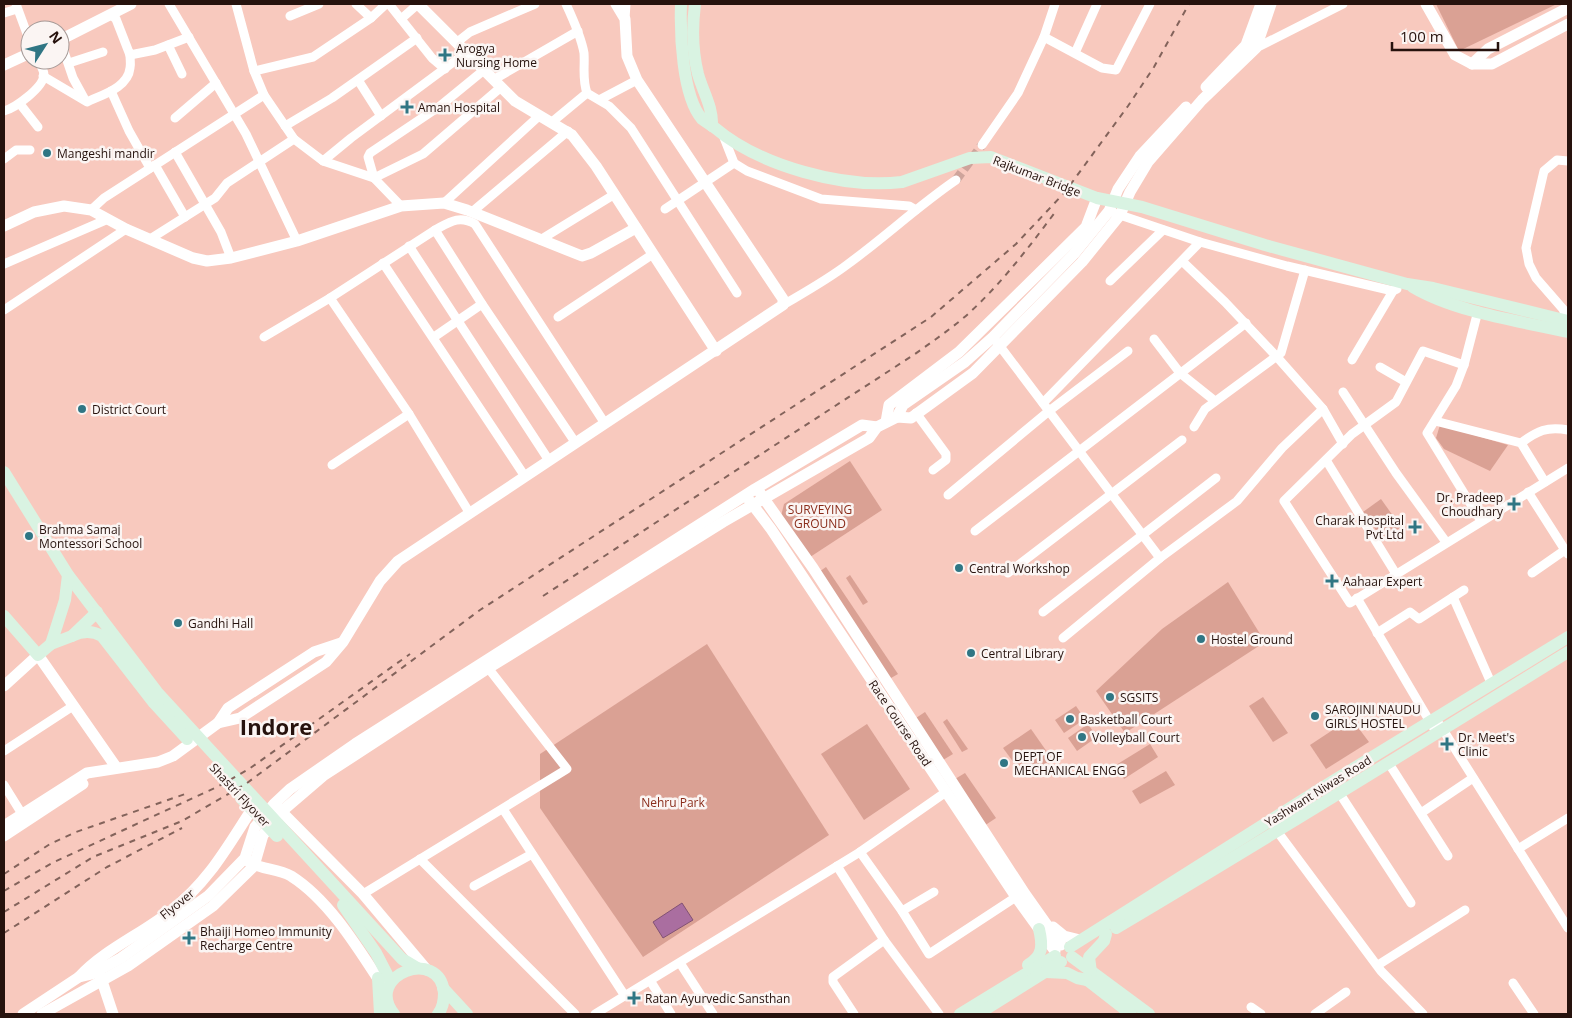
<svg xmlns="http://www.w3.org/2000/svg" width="1572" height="1018" font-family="'Open Sans',sans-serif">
<rect width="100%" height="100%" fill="#f8c9be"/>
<!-- green -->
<g fill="#daa194">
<polygon points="1436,4 1557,4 1459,51"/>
<polygon points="1440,425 1508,445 1490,471 1444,449 1436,438"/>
<polygon points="850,461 882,510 804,561 780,520 784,504"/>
<polygon points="1381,499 1401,527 1383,540 1363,512"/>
<polygon points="826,567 898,674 884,682 813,576"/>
<polygon points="850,575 868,602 863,605 846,578"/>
<polygon points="1228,582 1265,642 1125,733 1096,691 1162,629"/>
<polygon points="707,644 829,835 643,957 540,808 540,754"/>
<polygon points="1263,697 1288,733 1273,742 1249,706"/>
<polygon points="1076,706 1085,719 1064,733 1055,720"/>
<polygon points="925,712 953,754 938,763 910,722"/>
<polygon points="1351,718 1369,742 1326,769 1310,745"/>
<polygon points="947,719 968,749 962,752 943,722"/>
<polygon points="867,724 910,789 864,820 821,754"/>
<polygon points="1088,724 1097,737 1077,751 1068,738"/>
<polygon points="1031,729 1052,759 1025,778 1003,748"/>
<polygon points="1150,744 1158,757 1124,779 1116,765"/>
<polygon points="1166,771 1175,785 1140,804 1132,791"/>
<polygon points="965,773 996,818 981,828 950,782"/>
</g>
<!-- water -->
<polygon fill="#aa6ea0" stroke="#825274" points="682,903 693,920 663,938 653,922"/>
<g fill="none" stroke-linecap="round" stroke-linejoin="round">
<!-- minor-tunnel -->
<polyline stroke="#cea49b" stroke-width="9" stroke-dasharray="9 4.5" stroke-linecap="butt" points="956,180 982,145"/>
<!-- minor -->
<g stroke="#fff" stroke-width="9">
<polyline points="16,4 30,42"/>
<polyline points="169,4 246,134 297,241"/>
<polyline points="236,4 254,71 264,95 294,139 323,161 374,178 401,206"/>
<polyline points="356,4 371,18"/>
<polyline points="389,4 432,58 445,69"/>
<path d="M566,4C573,19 581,36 584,53C585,67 582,79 587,93L609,106L631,128L737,293"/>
<polyline points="4,13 17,9"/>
<polyline points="111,15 116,19 130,55 155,50 189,37"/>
<polyline points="290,16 319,4"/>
<polyline points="401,19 418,4"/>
<polyline points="625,19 626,4"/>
<polyline points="1044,37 1102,68 1116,70 1150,4"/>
<polyline points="60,40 73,78 85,100"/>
<polyline points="456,43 470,32 535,4"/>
<polyline points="168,45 182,74"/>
<polyline points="1252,47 1256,48 1343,4"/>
<polyline points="1075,53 1097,4"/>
<polyline points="69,63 103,52"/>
<polyline points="484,70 440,106 370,153 368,157 374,178 423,154 500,88"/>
<polyline points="254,71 313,57 371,18 386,4"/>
<path d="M43,76L87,102C101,95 128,88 130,68C131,64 130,60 130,55"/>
<polyline points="358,80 381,116"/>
<polyline points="493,80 578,31"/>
<polyline points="111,91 129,131 150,168"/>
<polyline points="601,99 637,80"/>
<polyline points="20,104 38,127"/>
<path d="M4,111C15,108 43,88 44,75C44,70 40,64 38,60"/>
<polyline points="175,118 216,83"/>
<polyline points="552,122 587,93"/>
<polyline points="285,126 332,98 417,38"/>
<polyline points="723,135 734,163 747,171 821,199 909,206 916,210"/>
<polyline points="982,145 1018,93 1044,37 1055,4"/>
<polyline points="175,152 221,232 231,258"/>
<polyline points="4,159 16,150 30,150"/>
<polyline points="323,161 351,138 467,52"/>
<polyline points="155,165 185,217"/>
<polyline points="444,203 539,116"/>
<polyline points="665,209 734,163"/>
<polyline points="91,210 104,198 264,95"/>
<polyline points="472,212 568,131"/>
<polyline points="1114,213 1200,242 1287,266 1393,291"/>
<path d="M435,230C450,222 459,215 475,224L604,422"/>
<polyline points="150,239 215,198 227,183 294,139"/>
<polyline points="540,240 615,194"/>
<polyline points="409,246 548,459"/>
<polyline points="1182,261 1225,302 1277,357 1323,409 1343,444"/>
<polyline points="383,263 524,475"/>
<polyline points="4,264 108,219"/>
<polyline points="1110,281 1163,230"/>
<polyline points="330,298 409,414 469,512"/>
<path d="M783,305C805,292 827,280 848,264C885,237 918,206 956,180"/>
<polyline points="4,310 126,229"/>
<polyline points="1478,311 1464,365 1456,386 1427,433 1481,521"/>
<polyline points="558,317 653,254"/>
<polyline points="1568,321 1563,309 1536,278 1529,264 1526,248 1544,171 1557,160 1568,161"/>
<polyline points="264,337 330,298 435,230 482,304 575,442"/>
<polyline points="434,337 482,304"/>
<polyline points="1154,339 1180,373 1215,401"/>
<polyline points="996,341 1160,558"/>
<polyline points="1352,360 1393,291 1397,289"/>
<polyline points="1464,365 1423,351 1396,402 1352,434 1284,501 1350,603 1568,468"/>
<polyline points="1380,367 1406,382"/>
<polyline points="1343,392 1396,473 1446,542"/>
<polyline points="1043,403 1200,242"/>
<polyline points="916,413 946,454 946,460 933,470"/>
<polyline points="1435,421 1521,443 1545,482"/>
<polyline points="1194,427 1205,409 1281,353 1305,270"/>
<path d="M1521,443C1537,431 1547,426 1568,430"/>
<polyline points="1326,460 1396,574"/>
<polyline points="332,465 409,414"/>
<polyline points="1528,492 1565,550"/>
<polyline points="948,495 1049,411 1128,351"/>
<polyline points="975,531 1246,323"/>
<polyline points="1008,573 1182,440"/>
<polyline points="1532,573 1565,550 1568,554"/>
<polyline points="1453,597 1492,685"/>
<polyline points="1357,598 1436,732"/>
<polyline points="1043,612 1216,478"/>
<polyline points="1377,633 1410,612 1419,619 1464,590"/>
<polyline points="1063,638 1160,558 1237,501 1282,448 1323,409"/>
<polyline points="1440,725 1568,928"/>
<polyline points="4,751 73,706"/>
<polyline points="1388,762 1448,856"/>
<polyline points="4,785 22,814"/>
<polyline points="1340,794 1411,903"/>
<polyline points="503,809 625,996"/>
<polyline points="1421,813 1473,778"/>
<polyline points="1274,827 1381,971 1423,1014"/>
<polyline points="1518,849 1568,818"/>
<polyline points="860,852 902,911 929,954 1016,897"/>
<polyline points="420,859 575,1014"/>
<polyline points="837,866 884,940 939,1014"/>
<polyline points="474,886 532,854"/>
<polyline points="363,894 567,769 485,664"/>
<polyline points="902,911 934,892"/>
<polyline points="680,963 713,1014"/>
<polyline points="1378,965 1465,910"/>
<polyline points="651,982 671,1014"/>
<polyline points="1513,983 1534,1014"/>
<polyline points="1251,1007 1261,1014"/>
<polyline points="595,1014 860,852 946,792"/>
<polyline points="854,1014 833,982 833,977 884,940"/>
<polyline points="1315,1014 1346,992"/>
</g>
<!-- tertiary -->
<g stroke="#fff" stroke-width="11">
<polyline points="418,4 515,101 572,135 596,166 716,351"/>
<polyline points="1426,4 1455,55 1472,64 1492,64 1568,24"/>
<polyline points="60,40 131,4"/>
<polyline points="1472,64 1488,49 1568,8"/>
<polyline points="4,65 30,53"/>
<polyline points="1206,87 1246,45 1261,4"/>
<polyline points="4,226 34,212 64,206 91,210 126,229 193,258 207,261 231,258 297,241 401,206 444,203 467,210 582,256 591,253 636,228"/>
<polyline points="897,417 903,405 965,362 993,337 1074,254 1109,211 1118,189 1140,156 1186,107"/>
<polyline points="886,422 889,405 959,352 1086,227 1097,198"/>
<polyline points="760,493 813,568 1025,894 1061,945"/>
<polyline points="749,500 771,529 1016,897 1055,951"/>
<polyline points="4,686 38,655 116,767"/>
<polyline points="218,723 240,718 326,662 343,642 380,581 398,561 783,305 783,299 637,80 627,56 625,19 616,4"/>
<polyline points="276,806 363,894 427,970"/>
<polyline points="4,826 87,773 158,762 173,756 218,723 228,708 314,652 341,643"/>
<polyline points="4,836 83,784"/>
<path d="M248,861C260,870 277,868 291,876C329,900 358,948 382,985"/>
<polyline points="1053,927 1064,936 1080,940"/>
<polyline points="100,975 113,1014"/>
<path d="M79,977C105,949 142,934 172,910C209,881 227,847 252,809"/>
<polyline points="23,1014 79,977 92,974 121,958 208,896 245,858 255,827 274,804 290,789 355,744 755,489 862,425 877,427"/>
<polyline points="42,1014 128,966 213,906 254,866 263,835 281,812 323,776 487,669 723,522 869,438 877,427 897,417 911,418 973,373 1082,262 1120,215 1130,192 1148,162 1202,100 1256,48 1271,4"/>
</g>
<!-- secondary -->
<g stroke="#d9f3e2" stroke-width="12">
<path d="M681,4C680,33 682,96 702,119C706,122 711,125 715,128C760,166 844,189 902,182L970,158L991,157L1097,198L1142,207L1265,245L1407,284L1433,288L1568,321"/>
<path d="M695,4C692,28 692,50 698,74C703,92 713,107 712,126"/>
<path d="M1413,287C1455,312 1519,321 1568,332"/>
<polyline points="4,472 68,575 157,692 402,959 417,968"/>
<polyline points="4,616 38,655 51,644 72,636 97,612"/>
<path d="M72,636C82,631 93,631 102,636L154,703L187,739"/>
<polyline points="51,644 65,600 68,575"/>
<polyline points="241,798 277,836"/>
<polyline points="343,905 376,953 391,982"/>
<path d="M1116,928C1268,838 1418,745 1568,652"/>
<polyline points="1070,947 1320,789 1568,637"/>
<polyline points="1072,957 1149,1014"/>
<path d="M1028,965C1043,956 1043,946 1039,929"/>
<polyline points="1046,972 1067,973 1077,978 1087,980"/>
<polyline points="1091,972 1089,957 1104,941 1106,934"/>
<polyline points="378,978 380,1014"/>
<polyline points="1086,979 1131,1014"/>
<polyline points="443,988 467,1014"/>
<path d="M394,1014C363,975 440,946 444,993C444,1000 443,1008 438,1014"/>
<polyline points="960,1014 1055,956"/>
<polyline points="978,1014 1061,962"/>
</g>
<!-- rail -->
<g stroke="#83635b" stroke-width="2" stroke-dasharray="6 6" stroke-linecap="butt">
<path d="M543,596L915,354C933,341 951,329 968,314C1002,283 1029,247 1056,211"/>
<polyline points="4,874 50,844 76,832 188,793"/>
<polyline points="4,891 52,863 219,786 249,769 410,654"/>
<polyline points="4,912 93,857 182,821 247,783 480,610 931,317 1016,244 1065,192 1128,106 1154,67 1189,4"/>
<polyline points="4,933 107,867 182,828"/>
</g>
</g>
<!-- markers -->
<g fill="#307684" stroke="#fbf5f3" stroke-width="2">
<path d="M442.5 47.5h5v5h5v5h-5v5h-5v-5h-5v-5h5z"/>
<path d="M404.5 99.5h5v5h5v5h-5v5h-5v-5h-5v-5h5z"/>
<circle cx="47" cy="153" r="5"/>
<circle cx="82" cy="409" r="5"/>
<path d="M1511.5 496.5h5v5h5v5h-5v5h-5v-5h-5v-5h5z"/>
<path d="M1412.5 519.5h5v5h5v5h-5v5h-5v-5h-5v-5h5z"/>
<circle cx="29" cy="536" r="5"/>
<circle cx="959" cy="568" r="5"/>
<path d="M1329.5 573.5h5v5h5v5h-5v5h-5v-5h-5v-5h5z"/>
<circle cx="178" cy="623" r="5"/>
<circle cx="1201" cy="639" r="5"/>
<circle cx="971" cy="653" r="5"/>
<circle cx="1110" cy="697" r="5"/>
<circle cx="1315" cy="716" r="5"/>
<circle cx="1070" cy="719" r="5"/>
<circle cx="1082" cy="737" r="5"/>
<path d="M1444.5 736.5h5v5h5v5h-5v5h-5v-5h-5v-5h5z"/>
<circle cx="1004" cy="763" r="5"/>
<path d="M186.5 930.5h5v5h5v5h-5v5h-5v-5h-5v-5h5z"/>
<path d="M631.5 990.5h5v5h5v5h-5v5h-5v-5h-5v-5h5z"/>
</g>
<g text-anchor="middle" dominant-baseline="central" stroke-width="5" stroke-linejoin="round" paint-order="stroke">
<!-- poi labels -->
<g font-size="12" fill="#26120d" stroke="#fbf5f3" text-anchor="start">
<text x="456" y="48">Arogya<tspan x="456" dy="14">Nursing Home</tspan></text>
<text x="418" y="107">Aman Hospital</text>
<text x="57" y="153">Mangeshi mandir</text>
<text x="92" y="409">District Court</text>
<text x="1503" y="497" text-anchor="end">Dr. Pradeep<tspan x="1503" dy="14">Choudhary</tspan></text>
<text x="1404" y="520" text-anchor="end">Charak Hospital<tspan x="1404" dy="14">Pvt Ltd</tspan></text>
<text x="39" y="529">Brahma Samaj<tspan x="39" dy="14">Montessori School</tspan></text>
<text x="969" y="568">Central Workshop</text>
<text x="1343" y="581">Aahaar Expert</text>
<text x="188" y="623">Gandhi Hall</text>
<text x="1211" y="639">Hostel Ground</text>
<text x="981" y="653">Central Library</text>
<text x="1120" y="697">SGSITS</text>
<text x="1325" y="709">SAROJINI NAUDU<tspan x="1325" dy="14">GIRLS HOSTEL</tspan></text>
<text x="1080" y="719">Basketball Court</text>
<text x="1092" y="737">Volleyball Court</text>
<text x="1458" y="737">Dr. Meet's<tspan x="1458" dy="14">Clinic</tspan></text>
<text x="1014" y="756">DEPT OF<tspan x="1014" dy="14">MECHANICAL ENGG</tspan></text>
<text x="200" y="931">Bhaiji Homeo Immunity<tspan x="200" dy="14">Recharge Centre</tspan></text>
<text x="645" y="998">Ratan Ayurvedic Sansthan</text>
</g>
<!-- street labels -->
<g font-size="12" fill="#26120d" stroke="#fbf5f3">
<text transform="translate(1037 176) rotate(21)">Rajkumar Bridge</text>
<text transform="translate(900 723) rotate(56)">Race Course Road</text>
<text transform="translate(1318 791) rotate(-32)">Yashwant Niwas Road</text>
<text transform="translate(240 795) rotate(47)">Shastri Flyover</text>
<text transform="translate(177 904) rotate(-39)">Flyover</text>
</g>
<!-- park labels -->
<g font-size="12" fill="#8a2c1a" stroke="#fbf5f3">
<text x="820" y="509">SURVEYING<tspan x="820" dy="14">GROUND</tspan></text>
<text x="673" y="802">Nehru Park</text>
</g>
<!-- town labels -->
<g font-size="22" font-weight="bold" fill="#26120d" stroke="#fbf5f3">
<text x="276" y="726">Indore</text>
</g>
</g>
<!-- border -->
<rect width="1572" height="1018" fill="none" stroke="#26120d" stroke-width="10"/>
<!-- north arrow -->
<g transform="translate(45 45) rotate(54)"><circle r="24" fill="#fbf5f3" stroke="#a69a97"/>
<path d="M0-4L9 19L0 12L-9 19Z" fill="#307684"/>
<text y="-8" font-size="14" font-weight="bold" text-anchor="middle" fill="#26120d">N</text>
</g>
<!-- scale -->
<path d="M1392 42v8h106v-8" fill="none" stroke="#26120d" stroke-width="2.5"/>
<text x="1400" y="42" font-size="15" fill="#26120d" stroke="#fbf5f3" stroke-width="4" paint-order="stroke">100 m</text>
</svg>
